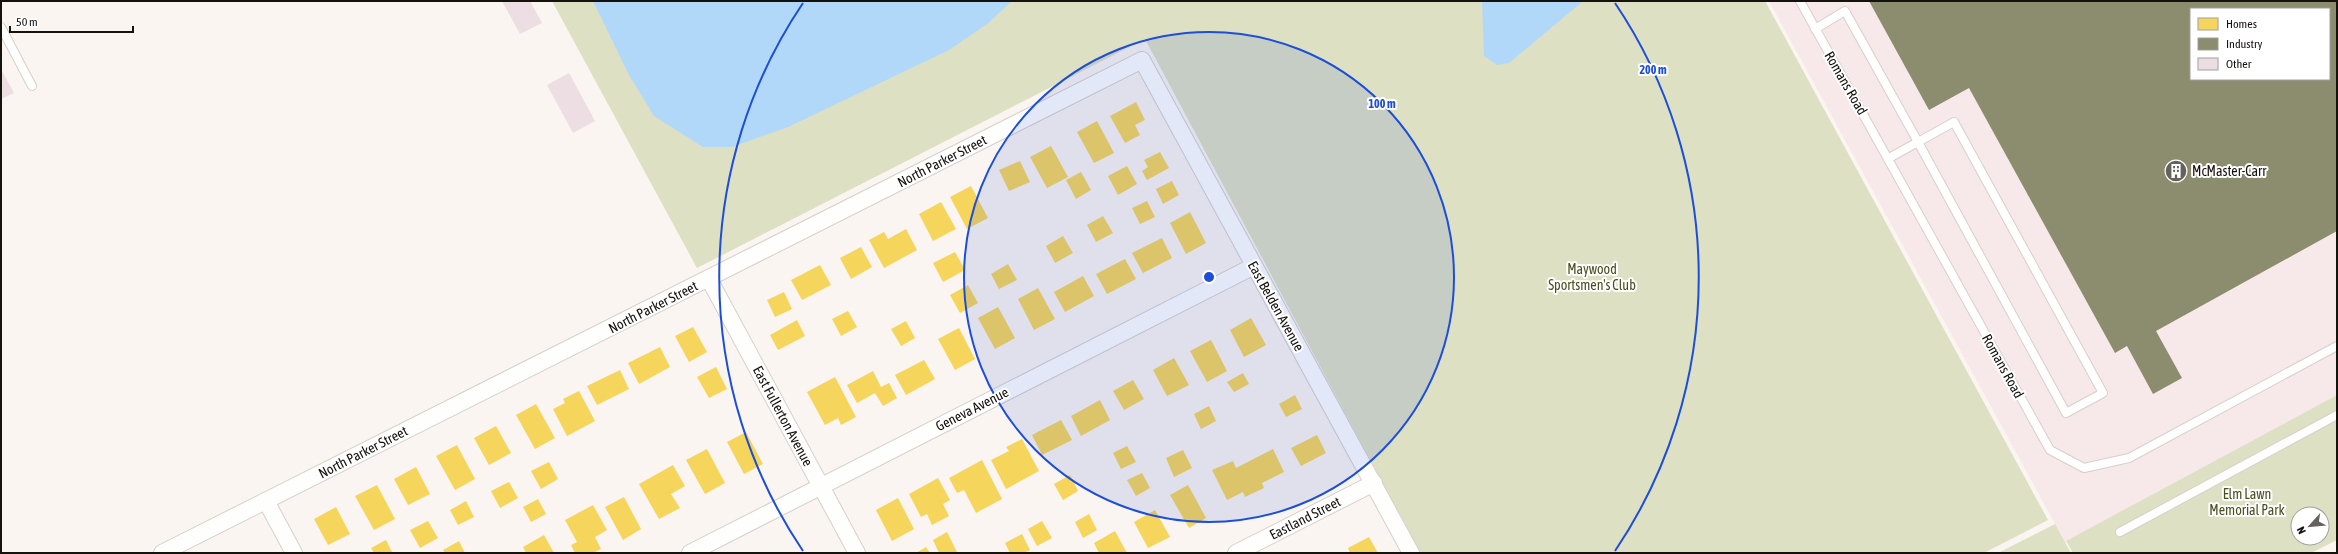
<svg xmlns="http://www.w3.org/2000/svg" width="2338" height="554" font-family="'Asap Condensed',sans-serif">
<rect width="100%" height="100%" fill="#faf5f0"/>
<!-- industrial -->
<path fill="#f7e9e9" fill-rule="evenodd" d="M1769,1H2337V395L2065,542ZM2191,9H2329V79H2191Z"/>
<!-- green -->
<g fill="#dde0c3" fill-rule="evenodd">
<polygon points="552,1 1765,1 2048,520 1984,553 1420,553 1145,39 697,268"/>
<path d="M2337,395V540L2311,553H2073L2066,541ZM2298,514H2322V538H2298Z"/>
<polygon points="2055,524 2071,553 1998,553"/>
</g>
<!-- water -->
<g fill="#b1d8f8">
<polygon points="593,1 1012,1 987,24 949,50 788,127 732,147 703,147 654,116 629,75"/>
<polygon points="1482,1 1583,1 1509,63 1497,65 1484,56"/>
</g>
<!-- homes -->
<g fill="#f6d55c">
<polygon points="1136,102 1145,120 1135,125 1140,135 1125,143 1110,116"/>
<polygon points="1097,121 1114,153 1094,163 1077,132"/>
<polygon points="1051,146 1068,177 1047,188 1030,157"/>
<polygon points="1160,152 1169,168 1147,180 1142,171 1148,167 1144,160"/>
<polygon points="1020,161 1030,182 1009,191 999,170"/>
<polygon points="1127,166 1137,184 1118,195 1108,176"/>
<polygon points="1081,172 1091,190 1076,199 1066,180"/>
<polygon points="1172,181 1179,195 1163,204 1156,189"/>
<polygon points="971,186 988,218 967,229 950,197"/>
<polygon points="1147,201 1155,217 1140,224 1132,208"/>
<polygon points="941,202 956,229 933,241 919,214"/>
<polygon points="1190,212 1206,243 1186,254 1170,223"/>
<polygon points="1103,216 1113,233 1096,242 1087,225"/>
<polygon points="906,229 917,250 884,268 869,240 884,232 888,239"/>
<polygon points="1063,236 1073,253 1055,263 1046,246"/>
<polygon points="1162,238 1172,258 1143,273 1132,253"/>
<polygon points="861,247 872,267 851,279 840,258"/>
<polygon points="955,252 965,270 943,282 933,263"/>
<polygon points="1125,259 1136,279 1107,294 1096,274"/>
<polygon points="1008,264 1017,280 999,289 991,274"/>
<polygon points="820,265 831,285 802,300 791,280"/>
<polygon points="1083,276 1094,296 1065,312 1054,292"/>
<polygon points="968,285 978,303 960,313 950,295"/>
<polygon points="1038,288 1055,319 1034,330 1018,299"/>
<polygon points="784,292 792,309 775,317 767,300"/>
<polygon points="998,307 1015,338 995,349 978,318"/>
<polygon points="848,311 857,327 841,336 832,319"/>
<polygon points="1251,318 1266,345 1244,357 1230,330"/>
<polygon points="797,320 805,336 778,350 770,335"/>
<polygon points="906,321 915,338 901,346 891,329"/>
<polygon points="693,327 707,352 689,362 675,336"/>
<polygon points="959,328 975,359 955,370 938,339"/>
<polygon points="1211,340 1227,371 1207,382 1190,351"/>
<polygon points="660,347 670,367 639,384 628,363"/>
<polygon points="1174,358 1189,385 1167,396 1153,370"/>
<polygon points="924,360 935,379 906,395 895,375"/>
<polygon points="716,367 727,389 709,398 697,377"/>
<polygon points="620,370 629,389 597,405 587,386"/>
<polygon points="873,371 881,387 889,383 897,398 883,406 875,393 857,403 847,385"/>
<polygon points="1243,373 1249,384 1234,392 1227,382"/>
<polygon points="835,377 856,417 841,425 838,418 825,425 807,392"/>
<polygon points="1133,380 1144,399 1124,410 1113,391"/>
<polygon points="579,391 595,421 567,436 553,409 565,403 563,399"/>
<polygon points="1295,395 1302,409 1286,417 1279,404"/>
<polygon points="1100,400 1110,420 1081,436 1071,416"/>
<polygon points="536,404 555,438 535,449 516,415"/>
<polygon points="1209,406 1216,421 1201,429 1194,414"/>
<polygon points="1061,420 1072,440 1042,455 1032,435"/>
<polygon points="496,426 511,453 489,465 474,438"/>
<polygon points="746,432 763,464 744,474 727,442"/>
<polygon points="1317,435 1326,453 1301,466 1291,448"/>
<polygon points="1022,439 1039,471 1006,489 991,460 1009,451 1006,447"/>
<polygon points="457,445 475,479 455,490 436,456"/>
<polygon points="1127,446 1136,462 1121,469 1113,453"/>
<polygon points="707,449 725,483 705,494 686,460"/>
<polygon points="1273,449 1284,472 1262,483 1264,488 1245,497 1243,492 1227,500 1212,470 1233,461 1236,468"/>
<polygon points="1183,450 1192,468 1174,477 1166,458"/>
<polygon points="982,460 1002,499 976,513 964,490 957,493 949,478"/>
<polygon points="549,462 558,479 541,489 531,471"/>
<polygon points="673,465 685,486 671,494 680,508 659,519 639,484"/>
<polygon points="416,467 430,494 408,505 394,479"/>
<polygon points="1142,473 1150,488 1136,496 1127,480"/>
<polygon points="1070,475 1078,491 1063,500 1054,484"/>
<polygon points="938,478 950,500 943,504 949,516 932,525 927,514 921,517 909,494"/>
<polygon points="509,482 518,498 500,508 491,491"/>
<polygon points="377,485 395,519 374,530 355,496"/>
<polygon points="1188,485 1206,518 1189,528 1170,495"/>
<polygon points="624,497 641,529 623,540 605,507"/>
<polygon points="898,498 914,529 892,541 876,510"/>
<polygon points="538,499 546,514 531,522 523,507"/>
<polygon points="466,501 474,517 458,525 450,510"/>
<polygon points="593,505 607,530 595,537 601,549 593,553 575,553 571,545 577,542 565,520"/>
<polygon points="336,507 350,534 328,545 314,519"/>
<polygon points="1155,510 1170,537 1148,548 1134,522"/>
<polygon points="1089,514 1097,530 1083,538 1075,522"/>
<polygon points="428,521 438,538 420,548 410,530"/>
<polygon points="1042,521 1052,538 1037,546 1028,529"/>
<polygon points="1115,531 1127,553 1099,553 1094,543"/>
<polygon points="947,532 957,552 956,553 939,553 933,540"/>
<polygon points="1022,534 1030,550 1024,553 1010,553 1005,543"/>
<polygon points="544,535 554,553 526,553 523,547"/>
<polygon points="1369,537 1378,553 1350,553 1348,548"/>
<polygon points="386,540 392,552 374,553 371,548"/>
<polygon points="459,541 465,553 445,553 443,550"/>
<polygon points="926,547 930,553 916,553"/>
</g>
<!-- industry -->
<path fill="#8c8c6e" fill-rule="evenodd" d="M1869,1H2337V231L2156,331L2182,378L2153,394L2127,346L2115,353L1969,88L1929,110ZM2191,9H2329V79H2191Z"/>
<!-- building -->
<g fill="#ecdee3">
<polygon points="502,1 530,1 542,23 520,34"/>
<polygon points="1,69 14,93 1,99"/>
<polygon points="569,73 595,121 573,133 547,85"/>
</g>
<g fill="none" stroke-linecap="round" stroke-linejoin="round">
<!-- lane casing -->
<g stroke="#d5d0cc" stroke-width="10">
<g id="lane">
<polyline points="1800,1 2050,450 2084,468 2129,458 2337,346"/>
<polyline points="1,27 32,86"/>
<polyline points="1815,29 1845,11 1918,142 1954,122 2103,393 2066,413 1918,142 1889,158"/>
<polyline points="2120,532 2337,415"/>
</g>
</g>
<!-- street casing -->
<g stroke="#d5d0cc" stroke-width="18">
<g id="street">
<polyline points="709,279 857,553"/>
<polyline points="266,501 294,553"/>
<polyline points="162,553 1142,60 1411,553"/>
<polyline points="690,553 1254,266"/>
<polyline points="1236,553 1374,483"/>
</g>
</g>
<!-- lane -->
<use href="#lane" stroke="#fefefd" stroke-width="8"/>
<!-- street -->
<use href="#street" stroke="#fefefd" stroke-width="16"/>
</g>
<!-- distance rings -->
<circle cx="1209" cy="277" r="245" fill="#1d4ed8" fill-opacity=".12"/>
<g fill="none" stroke="#1d4ed8" stroke-width="2">
<circle cx="1209" cy="277" r="245"/>
<path d="M803 551A490 490 0 0 1 803 3M1615 3A490 490 0 0 1 1615 551"/>
</g>
<!-- icons -->
<defs>
<g id="building-disc" transform="scale(1.15)"><circle r="9.5" fill="#65615c" stroke="#fff"/><path d="M-4-6H4V6H1V3H-1V6H-4ZM-2.5-4.3h1.7v1.8h-1.7ZM.8-4.3h1.7v1.8H.8ZM-2.5-1h1.7V.8h-1.7ZM.8-1h1.7V.8H.8Z" fill="#fff"/></g>
</defs>
<g fill-rule="evenodd">
<use href="#building-disc" x="2176" y="171"/>
</g>
<g text-anchor="middle" dominant-baseline="central" stroke-width="4" stroke-linejoin="round" paint-order="stroke">
<!-- street labels -->
<g font-size="14" fill="#15110d" stroke="#fff">
<text transform="translate(1846 83) rotate(60)">Romans Road</text>
<text transform="translate(942 161) rotate(-27)">North Parker Street</text>
<text transform="translate(1276 306) rotate(61)">East Belden Avenue</text>
<text transform="translate(653 307) rotate(-27)">North Parker Street</text>
<text transform="translate(2003 366) rotate(61)">Romans Road</text>
<text transform="translate(972 409) rotate(-27)">Geneva Avenue</text>
<text transform="translate(783 416) rotate(62)">East Fullerton Avenue</text>
<text transform="translate(363 452) rotate(-27)">North Parker Street</text>
<text transform="translate(1305 518) rotate(-27)">Eastland Street</text>
</g>
<!-- poi labels -->
<g font-size="14" fill="#15110d" stroke="#fff" text-anchor="start">
<text x="2192" y="171">McMaster-Carr</text>
</g>
<!-- park labels -->
<g font-size="14" fill="#49501e" stroke="#fff">
<text x="1592" y="269">Maywood<tspan x="1592" dy="16">Sportsmen's Club</tspan></text>
<text x="2247" y="494">Elm Lawn<tspan x="2247" dy="16">Memorial Park</tspan></text>
</g>
</g>
<circle cx="1209" cy="277" r="6" fill="#1d4ed8" stroke="#fff" stroke-width="2"/>
<g font-size="12" text-anchor="middle" font-weight="bold" fill="#1d4ed8" stroke="#fff" stroke-width="4" stroke-linejoin="round" paint-order="stroke">
<text x="1653" y="74">200 m</text>
<text x="1382" y="108">100 m</text>
</g>
<!-- border -->
<rect width="2338" height="554" fill="none" stroke="#15110d" stroke-width="4"/>
<!-- legend -->
<rect x="2190" y="8" width="140" height="72" fill="#ffffff" stroke="#a1a09e"/>
<rect x="2198" y="18" width="20" height="12" fill="#f6d55c" stroke="#a1a09e"/>
<text x="2226" y="28" font-size="12" fill="#15110d">Homes</text>
<rect x="2198" y="38" width="20" height="12" fill="#8c8c6e" stroke="#a1a09e"/>
<text x="2226" y="48" font-size="12" fill="#15110d">Industry</text>
<rect x="2198" y="58" width="20" height="12" fill="#ecdee3" stroke="#a1a09e"/>
<text x="2226" y="68" font-size="12" fill="#15110d">Other</text>
<!-- north arrow -->
<g transform="translate(2310 526) rotate(243)"><circle r="19" fill="#ffffff" stroke="#a1a09e"/>
<path d="M0-3L7 15L0 10L-7 15Z" fill="#65615c"/>
<text y="-6" font-size="11" font-weight="bold" text-anchor="middle" fill="#15110d">N</text>
</g>
<!-- scale -->
<path d="M10 26v6h123v-6" fill="none" stroke="#15110d" stroke-width="2"/>
<text x="16" y="26" font-size="12" fill="#15110d" stroke="#ffffff" stroke-width="3" paint-order="stroke">50 m</text>
</svg>
